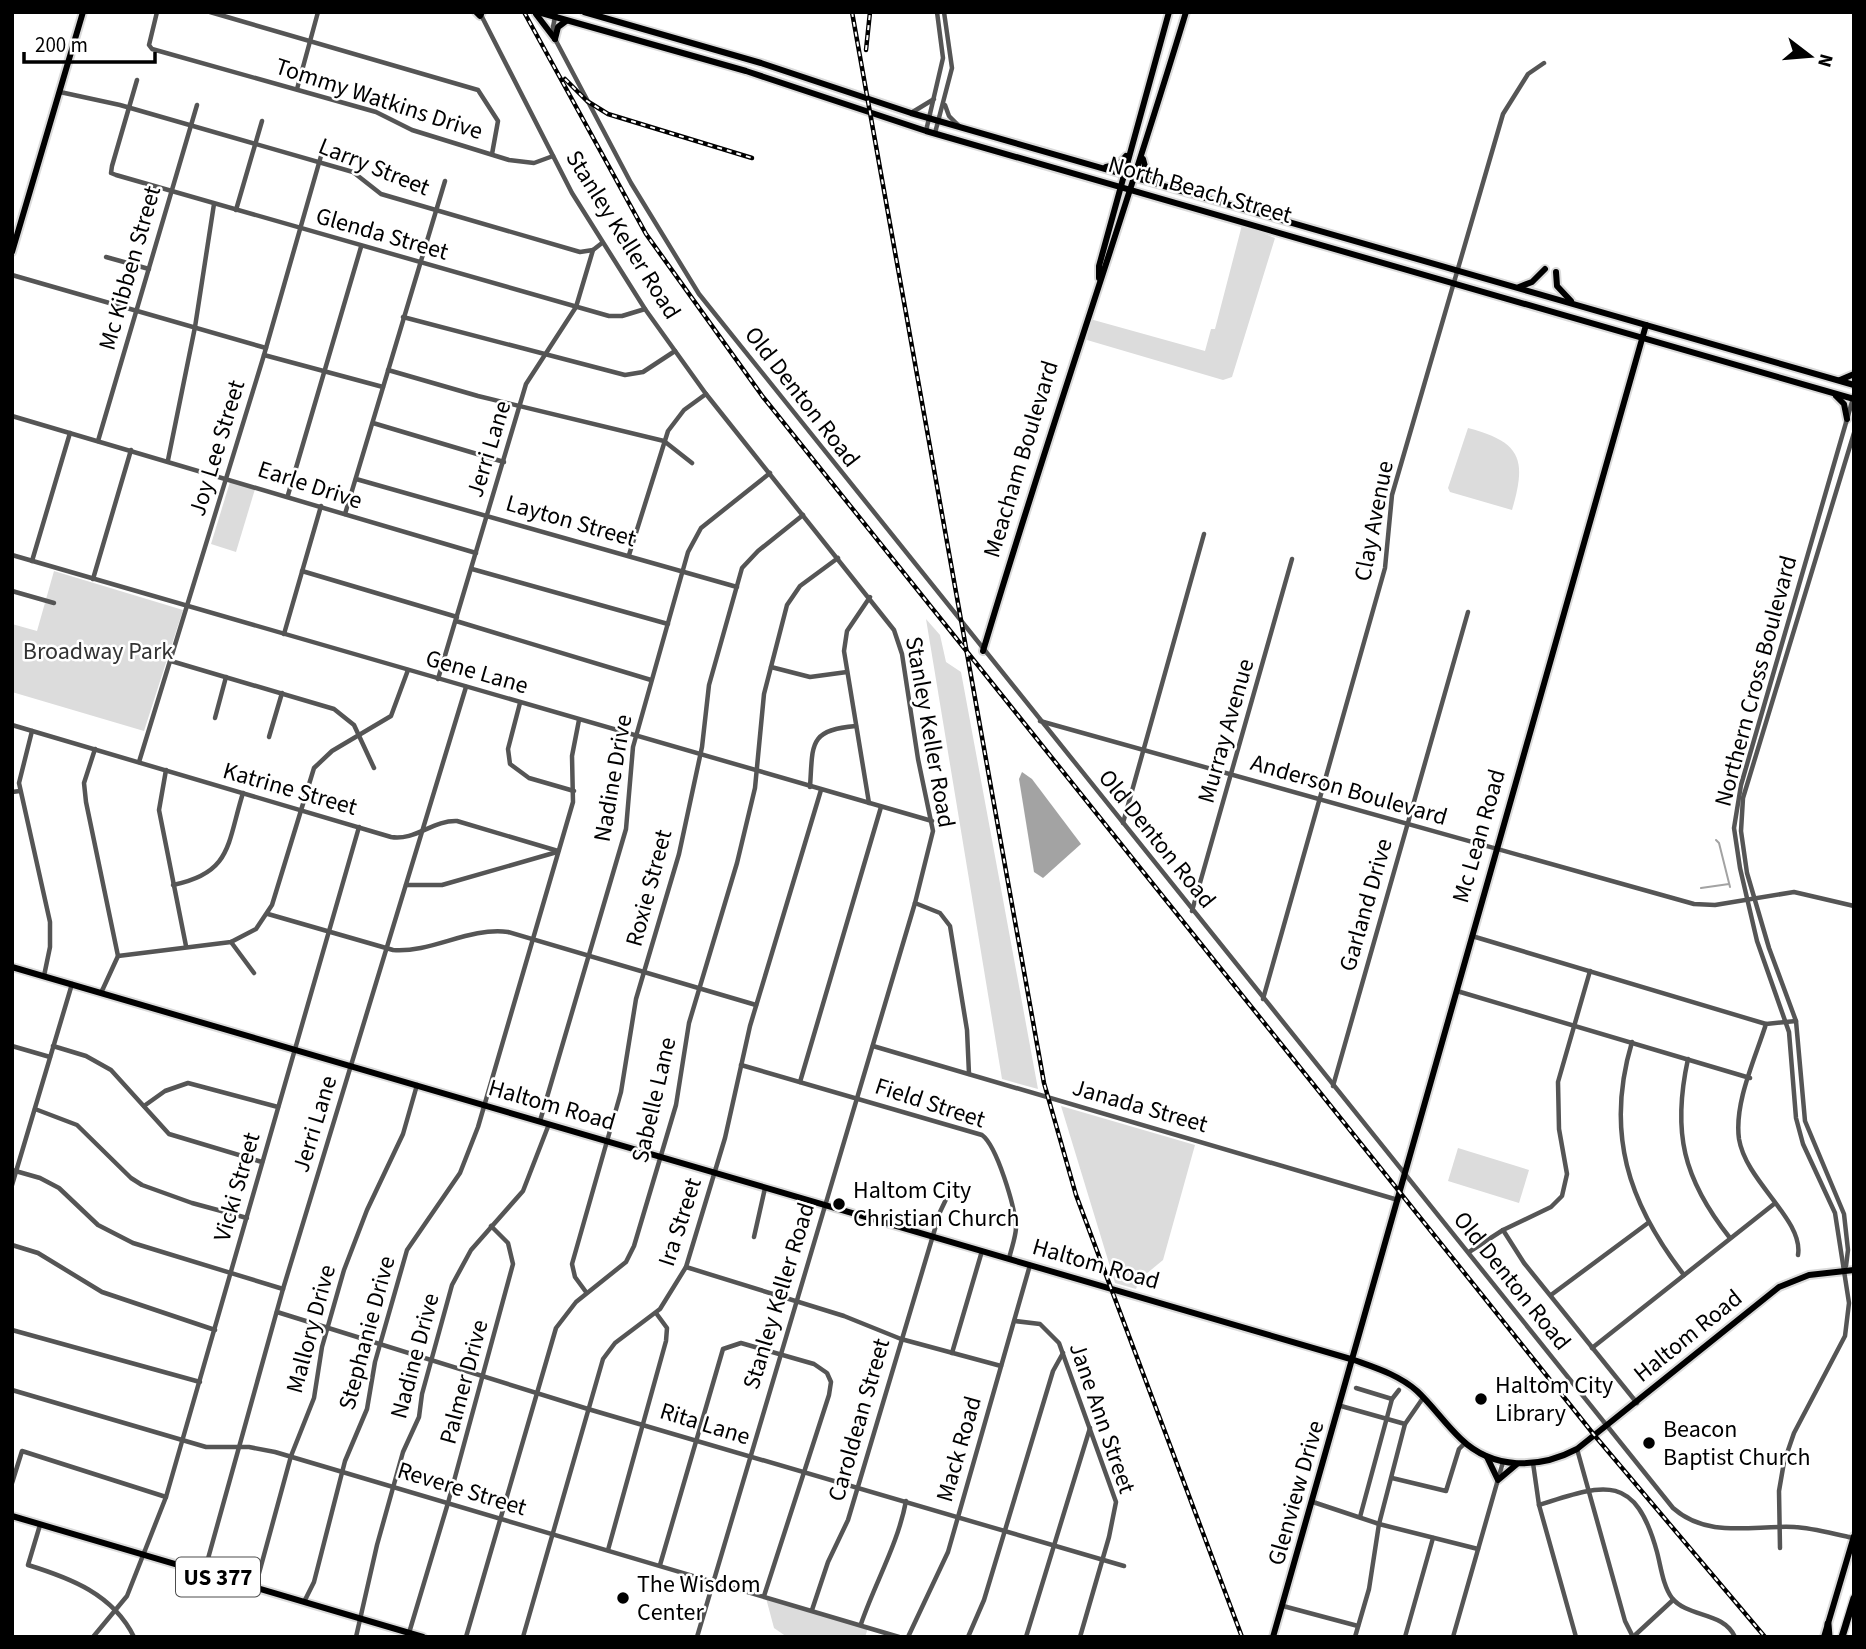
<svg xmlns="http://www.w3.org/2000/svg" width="1866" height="1649" font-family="'Source Sans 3',sans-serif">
<rect width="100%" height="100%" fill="#fff"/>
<!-- green -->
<g fill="#dcdcdc">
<polygon points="1242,225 1275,238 1232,377 1223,380 1087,340 1090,319 1205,351 1211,329 1215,329"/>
<path d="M1468,428C1521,442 1527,459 1512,510L1450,492L1448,488Z"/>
<polygon points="230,482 255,489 236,552 211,544"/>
<polygon points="54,571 183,610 144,731 12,692 12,624 37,631"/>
<polygon points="926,619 940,635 946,662 961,672 1038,1089 1002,1079"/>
<polygon points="1061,1106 1195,1145 1163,1260 1140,1279 1136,1289 1115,1283"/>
<polygon points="1458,1148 1529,1170 1519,1203 1448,1181"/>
<polygon points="766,1598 868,1628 865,1637 787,1637 774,1628"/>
</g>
<!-- water -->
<polygon fill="#a3a3a3" points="1022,772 1032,779 1081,844 1043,878 1034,872 1019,779"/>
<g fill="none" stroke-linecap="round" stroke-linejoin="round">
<!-- stream -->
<g stroke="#a3a3a3" stroke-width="2">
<polyline points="1716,840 1719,843 1730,887"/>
<polyline points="1701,888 1729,884"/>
</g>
<!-- major casing -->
<g stroke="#dbdbdb" stroke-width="10">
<g id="major">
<polyline points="476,12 480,16 482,12"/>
<polyline points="538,12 746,71 926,131 1854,399"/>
<polyline points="584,12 761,63 911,113 1854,385"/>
<polyline points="536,14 555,39"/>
<polyline points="555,39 558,27 566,21"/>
<polyline points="1143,159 1146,170 1157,182"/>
<polyline points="1106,167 1119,164 1126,156"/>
<polyline points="12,252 83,12"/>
<polyline points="1556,272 1557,286 1571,301"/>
<polyline points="1099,278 1099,266 1169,12"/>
<polyline points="1519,287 1532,282 1545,269"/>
<polyline points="1840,380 1854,374"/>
<polyline points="1836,396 1844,404 1847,419"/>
<path d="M983,651C1047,436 1121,226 1186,12"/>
<path d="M12,967L1354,1360C1376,1368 1399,1375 1417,1391C1433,1406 1445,1424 1461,1439C1493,1470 1539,1469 1577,1449L1779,1287L1809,1275L1854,1270"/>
<polyline points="1487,1457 1498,1480 1517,1464"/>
<polyline points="12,1516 423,1637"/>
<polyline points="1273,1637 1646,325"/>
<polyline points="1824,1637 1854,1536"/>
</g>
</g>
<!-- highway casing -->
<g stroke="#dbdbdb" stroke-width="10">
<g id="highway">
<polyline points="1828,1624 1829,1637"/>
<polyline points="1842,1637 1854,1598"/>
</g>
</g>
<!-- minor -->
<g stroke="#555" stroke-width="4.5">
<polyline points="157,12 149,45 152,49 376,112 412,130 509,160 534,163 553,156"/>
<polyline points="210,12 478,90 498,121 492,154"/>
<path d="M556,12L553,27L555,39L631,183L699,294L1673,1508C1708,1539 1752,1525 1794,1527C1814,1528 1833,1534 1853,1538"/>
<polyline points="480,13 572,193 645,309 706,394 894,630 902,654 918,759 933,831 915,903 697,1637"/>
<polyline points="137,80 112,166 111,173 116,175 609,316 622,316 645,309"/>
<polyline points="297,89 318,12"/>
<polyline points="60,92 120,105 353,172 381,194 580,252 593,250"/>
<polyline points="945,105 949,116 959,126"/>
<polyline points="911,113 934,99"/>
<polyline points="926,131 943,58 937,12"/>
<polyline points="935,133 952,68 944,12"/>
<polyline points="236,210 262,121"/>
<polyline points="106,257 149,269"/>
<polyline points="12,275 266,348"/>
<polyline points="403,317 625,375 643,372 675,351"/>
<polyline points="264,355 383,387"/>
<polyline points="388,370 478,396 664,441 692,463"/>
<polyline points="12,416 476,553"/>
<polyline points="373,423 504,462"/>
<polyline points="98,441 197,105"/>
<polyline points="168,460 195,327 214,204"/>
<polyline points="356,479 737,587"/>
<polyline points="288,495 361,247"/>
<polyline points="345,514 445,181"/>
<polyline points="12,555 932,821"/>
<polyline points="629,555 668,431 684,410 706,394"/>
<polyline points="32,561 70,433"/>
<polyline points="472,569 668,624"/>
<polyline points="302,571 457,617"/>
<polyline points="93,579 131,450"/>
<polyline points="12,591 54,603"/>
<polyline points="456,621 651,680"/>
<polyline points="284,634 321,506"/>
<polyline points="171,661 334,709 354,725 374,768"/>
<polyline points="771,667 810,677 847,672"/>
<polyline points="438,679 526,384 576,307 593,250 602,243"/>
<polyline points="520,703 508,749 510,764 529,778 574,791"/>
<polyline points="215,718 226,677"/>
<polyline points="1040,721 1694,904 1715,905 1794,892 1854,906"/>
<path d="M12,725L391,837C415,841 433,820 457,821L558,851"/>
<polyline points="32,731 19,783 50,922 50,947 44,976"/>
<polyline points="269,737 282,693"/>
<polyline points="95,749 84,783 86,802 118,956 101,993"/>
<polyline points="139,762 264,355 325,142"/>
<polyline points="166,770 159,810 186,946"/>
<path d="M810,787C813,744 808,730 856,726"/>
<polyline points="12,792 20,791"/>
<polyline points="869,803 844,651 847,631 870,597"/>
<polyline points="1123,823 1204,534"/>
<path d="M173,885C232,873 227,844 243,793"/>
<polyline points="406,885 442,885 557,852"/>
<polyline points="915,903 940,913 950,926 967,1030 969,1074"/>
<polyline points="1192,911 1292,559"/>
<path d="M268,914L393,950C432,953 468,927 508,932L756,1005"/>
<polyline points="1472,936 1766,1024"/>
<polyline points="231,942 254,973"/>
<polyline points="118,956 231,942 256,929 272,905 314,768 332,751 391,716 408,670"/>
<polyline points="1457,991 1750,1078"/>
<polyline points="1263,999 1385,568 1392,495 1503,114 1528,74 1544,63"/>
<path d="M1796,1021L1766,1024C1755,1059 1734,1103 1739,1139C1746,1182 1804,1220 1798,1255"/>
<path d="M1632,1042C1605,1132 1628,1203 1684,1275"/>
<polyline points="12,1046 50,1057"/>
<polyline points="53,1046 86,1056 111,1070 169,1134 262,1162"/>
<polyline points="873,1046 1398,1200"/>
<path d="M1688,1059C1672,1132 1683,1179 1730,1238"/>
<path d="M741,1065L982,1135C997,1146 1015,1207 1016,1227C1016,1237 1011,1249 1009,1259"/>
<polyline points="800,1082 881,807"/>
<polyline points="1333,1086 1468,612"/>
<polyline points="144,1106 165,1091 188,1083 278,1107"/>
<polyline points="35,1109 77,1125 131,1178 142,1185 192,1203 247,1218"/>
<polyline points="540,1121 626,829 633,747 688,552 701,528 770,473"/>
<polyline points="12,1170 40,1178 59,1188 98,1225 133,1243 283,1289"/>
<polyline points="12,1185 72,984"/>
<polyline points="1503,1230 1524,1263 1637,1403"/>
<polyline points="754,1237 765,1188"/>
<polyline points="12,1245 38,1253 102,1292 215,1330"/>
<polyline points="1469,1252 1503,1230 1551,1207 1562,1196 1567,1174 1559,1129 1558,1082 1590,971"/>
<polyline points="1846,1266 1848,1250 1844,1214 1805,1121 1796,1021 1769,948 1747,873 1741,831 1743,798 1854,433"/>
<polyline points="686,1267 844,1316 901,1339 1001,1366"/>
<polyline points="586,1292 575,1277 572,1264 621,1092 636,999 679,854 702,747 709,685 742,568 758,551 803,515"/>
<polyline points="1551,1295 1648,1223"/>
<polyline points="277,1312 588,1409 1124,1566"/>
<polyline points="1015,1321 1040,1324 1059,1343 1116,1502 1109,1537 1080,1637"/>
<polyline points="12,1330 200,1382"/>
<polyline points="1592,1348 1774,1204"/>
<polyline points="952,1353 982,1251"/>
<polyline points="1356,1388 1392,1399"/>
<polyline points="12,1390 206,1447 249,1447 275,1452 899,1637"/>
<polyline points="1341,1406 1405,1424"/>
<polyline points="1577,1449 1625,1621 1633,1637"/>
<polyline points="1533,1463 1539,1505 1576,1637"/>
<polyline points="1392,1478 1446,1491 1459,1449 1465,1443"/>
<polyline points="12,1483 22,1451 166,1497"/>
<polyline points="1313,1502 1379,1524 1478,1549"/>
<path d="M1539,1505C1604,1484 1635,1472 1657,1552C1661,1567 1663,1586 1672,1598C1688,1618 1723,1611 1735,1637"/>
<polyline points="1360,1517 1392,1399 1399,1390"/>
<path d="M40,1525L28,1565C70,1578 113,1594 134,1637"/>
<polyline points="1780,1548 1779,1491 1784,1462 1794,1433 1845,1336 1849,1303 1835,1213 1803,1144 1796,1118 1789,1032 1757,941 1740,868 1734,828 1741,785 1854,395"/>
<polyline points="608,1550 666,1341 667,1328 656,1313"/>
<polyline points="660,1565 723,1349 741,1343 814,1364 827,1373 831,1382 829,1395 764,1596"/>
<polyline points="204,1573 283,1289 466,687"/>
<polyline points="255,1588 291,1456 314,1398 322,1347 344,1270 367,1210 403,1134 417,1085"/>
<polyline points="304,1602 314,1582 345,1461 367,1409 375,1362 407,1250 460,1173 478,1127 573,802 572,756 579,720"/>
<polyline points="1283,1606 1358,1626"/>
<polyline points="812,1610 828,1562 848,1520 940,1212 949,1193"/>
<path d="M861,1624C875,1583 898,1544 906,1501"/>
<polyline points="409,1633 448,1503 513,1264 508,1243 491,1226"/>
<polyline points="93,1637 127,1596 166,1497 359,827"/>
<polyline points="356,1637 377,1545 403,1452 419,1417 422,1394 452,1285 471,1250 523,1191 549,1124"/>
<polyline points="466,1637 556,1328 576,1302 626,1262 634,1246 676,1105 689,1023 737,863 755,788 764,694 787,605 800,586 838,558"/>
<polyline points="523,1637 603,1359 615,1343 660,1309 686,1267 725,1138 750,1026 821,790"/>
<polyline points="908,1637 948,1552 1030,1265"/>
<polyline points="968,1637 984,1600 1053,1371 1063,1353"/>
<polyline points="1026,1637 1090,1428"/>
<polyline points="1355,1637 1369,1589 1379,1524 1405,1424 1423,1398"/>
<polyline points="1405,1637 1433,1538"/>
<polyline points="1453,1637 1503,1462"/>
<polyline points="1633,1637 1673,1600"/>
</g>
<!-- major -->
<use href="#major" stroke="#000" stroke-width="6"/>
<!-- highway -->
<use href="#highway" stroke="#000" stroke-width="7"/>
<!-- rail casing -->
<g stroke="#000" stroke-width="4.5">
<g id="rail">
<polyline points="524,12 646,234 763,397 1595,1436 1765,1637"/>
<polyline points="852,12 1044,1083 1076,1195 1242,1637"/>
<polyline points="866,50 870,12"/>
<polyline points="565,79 587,101 608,114 752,158"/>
</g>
</g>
<!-- rail -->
<use href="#rail" stroke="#fff" stroke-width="2" stroke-dasharray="5" stroke-linecap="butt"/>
</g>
<!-- markers -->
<g fill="#000" stroke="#fff" stroke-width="2.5">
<circle cx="839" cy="1204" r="7"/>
<circle cx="1481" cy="1399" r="7"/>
<circle cx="1649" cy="1443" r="7"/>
<circle cx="623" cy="1598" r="7"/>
</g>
<g text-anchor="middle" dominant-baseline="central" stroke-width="5" stroke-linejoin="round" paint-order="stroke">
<!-- shield labels -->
<rect fill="#fff" stroke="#4c4c4c" stroke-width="2" x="176" y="1557.5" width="84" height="39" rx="5"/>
<g font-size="23" font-weight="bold" fill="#000">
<text x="218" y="1577">US 377</text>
</g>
<!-- street labels -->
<g font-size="24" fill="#000" stroke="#fff">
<text transform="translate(379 99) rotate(18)">Tommy Watkins Drive</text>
<text transform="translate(374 167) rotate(22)">Larry Street</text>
<text transform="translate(1200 190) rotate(16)">North Beach Street</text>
<text transform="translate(382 234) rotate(16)">Glenda Street</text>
<text transform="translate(623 235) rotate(58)">Stanley Keller Road</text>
<text transform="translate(130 268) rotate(-74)">Mc Kibben Street</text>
<text transform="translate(802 397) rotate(52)">Old Denton Road</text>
<text transform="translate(217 448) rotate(-73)">Joy Lee Street</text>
<text transform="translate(489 449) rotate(-73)">Jerri Lane</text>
<text transform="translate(1021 459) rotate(-73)">Meacham Boulevard</text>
<text transform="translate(310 485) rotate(18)">Earle Drive</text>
<text transform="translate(571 521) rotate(16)">Layton Street</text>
<text transform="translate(1374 521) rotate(-79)">Clay Avenue</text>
<text transform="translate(477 672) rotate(16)">Gene Lane</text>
<text transform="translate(1756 681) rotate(-75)">Northern Cross Boulevard</text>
<text transform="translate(1226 731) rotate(-74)">Murray Avenue</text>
<text transform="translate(930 732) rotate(80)">Stanley Keller Road</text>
<text transform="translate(613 778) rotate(-80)">Nadine Drive</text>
<text transform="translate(290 789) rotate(16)">Katrine Street</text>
<text transform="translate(1349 790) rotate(16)">Anderson Boulevard</text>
<text transform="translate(1479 836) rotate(-74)">Mc Lean Road</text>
<text transform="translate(1157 839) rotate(51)">Old Denton Road</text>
<text transform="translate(649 888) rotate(-75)">Roxie Street</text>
<text transform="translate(1366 905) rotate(-74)">Garland Drive</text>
<text transform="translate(654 1100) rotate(-77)">Sabelle Lane</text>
<text transform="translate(930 1103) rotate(18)">Field Street</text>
<text transform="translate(552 1105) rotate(16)">Haltom Road</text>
<text transform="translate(1140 1106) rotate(16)">Janada Street</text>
<text transform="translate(315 1124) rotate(-73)">Jerri Lane</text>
<text transform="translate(237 1187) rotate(-74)">Vicki Street</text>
<text transform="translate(680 1222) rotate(-72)">Ira Street</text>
<text transform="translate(1096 1264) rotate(16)">Haltom Road</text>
<text transform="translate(1512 1281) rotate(51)">Old Denton Road</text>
<text transform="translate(779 1296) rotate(-73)">Stanley Keller Road</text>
<text transform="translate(311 1329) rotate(-75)">Mallory Drive</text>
<text transform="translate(367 1333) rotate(-75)">Stephanie Drive</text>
<text transform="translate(1688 1336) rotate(-39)">Haltom Road</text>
<text transform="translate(415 1356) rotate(-75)">Nadine Drive</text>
<text transform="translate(464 1382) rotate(-75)">Palmer Drive</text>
<text transform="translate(1102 1418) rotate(71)">Jane Ann Street</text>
<text transform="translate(859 1420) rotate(-74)">Caroldean Street</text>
<text transform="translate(705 1424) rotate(17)">Rita Lane</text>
<text transform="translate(959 1449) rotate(-74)">Mack Road</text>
<text transform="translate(462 1489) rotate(17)">Revere Street</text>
<text transform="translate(1296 1493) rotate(-74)">Glenview Drive</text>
</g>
<!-- park labels -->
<g font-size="24" fill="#333" stroke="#fff">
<text x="98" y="651">Broadway Park</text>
</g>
<!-- poi labels -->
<g font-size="24" fill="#000" stroke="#fff" text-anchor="start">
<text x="853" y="1190">Haltom City<tspan x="853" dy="28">Christian Church</tspan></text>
<text x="1495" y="1385">Haltom City<tspan x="1495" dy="28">Library</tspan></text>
<text x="1663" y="1429">Beacon<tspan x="1663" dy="28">Baptist Church</tspan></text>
<text x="637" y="1584">The Wisdom<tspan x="637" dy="28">Center</tspan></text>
</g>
</g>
<!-- border -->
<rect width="1866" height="1649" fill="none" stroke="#000000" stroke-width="28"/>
<!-- north arrow -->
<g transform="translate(1810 56) rotate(106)" stroke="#ffffff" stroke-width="5" paint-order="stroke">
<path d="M0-5L12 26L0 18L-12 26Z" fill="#000000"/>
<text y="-10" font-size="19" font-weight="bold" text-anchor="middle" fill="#000000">N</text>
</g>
<!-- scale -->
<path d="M24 52v10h131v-10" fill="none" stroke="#000000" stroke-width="3.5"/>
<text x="35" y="52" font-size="21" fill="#000000" stroke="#ffffff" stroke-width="5" paint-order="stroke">200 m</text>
</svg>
